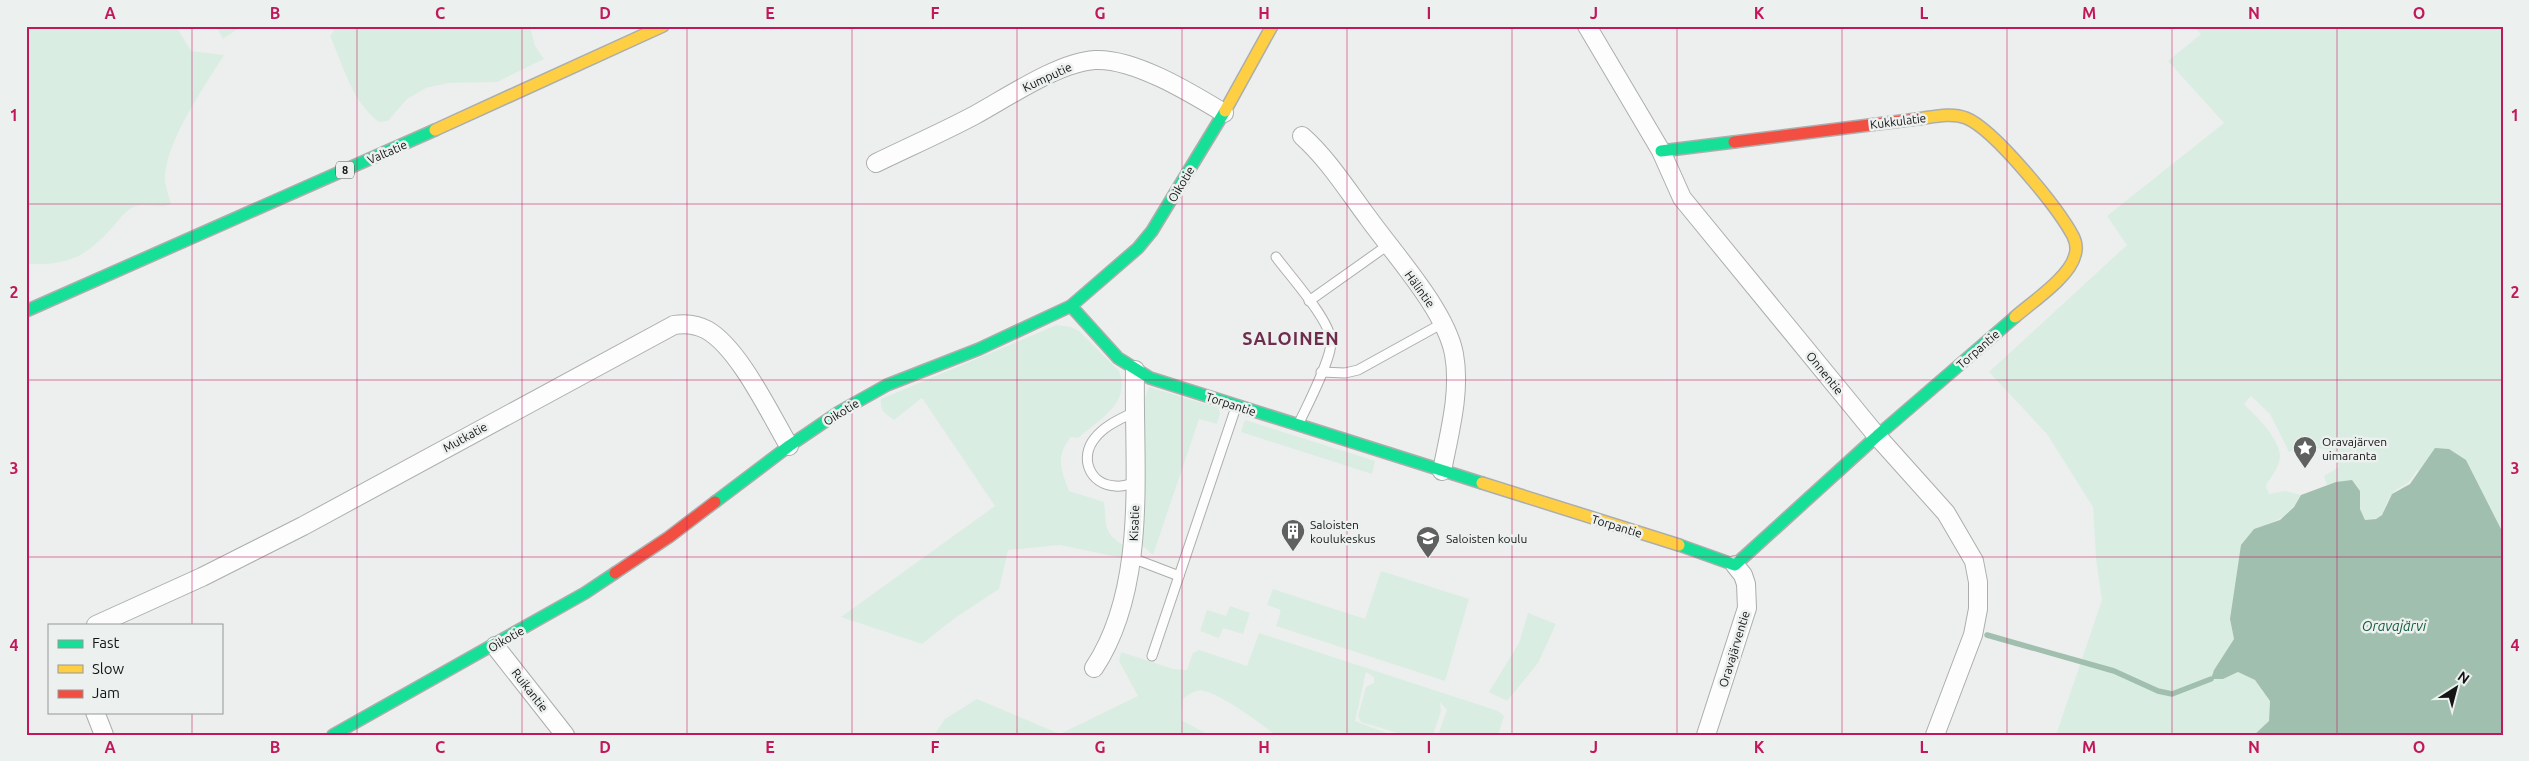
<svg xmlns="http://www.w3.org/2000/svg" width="2529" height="761" font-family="Ubuntu,sans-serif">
<rect width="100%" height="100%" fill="#edefee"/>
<!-- green -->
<g fill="#daede2">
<path d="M26,26H176L191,51L224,55C204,87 166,141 165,178C165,186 169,196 171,204C158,210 143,200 130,209C122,214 115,225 109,231C82,260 65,265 26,264Z"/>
<polygon points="216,26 242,26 223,39"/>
<path d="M331,26H530L535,46L544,59L497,82L448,83L426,88L407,99L388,121L379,122C352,102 343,65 330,36L334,31Z"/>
<path d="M2193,26H2503V533L2466,460L2416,471C2407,490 2399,484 2391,495C2381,509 2388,519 2365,520L2360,509V491L2336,482L2327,485L2324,476L2339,467L2331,450L2309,447L2289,452L2270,414L2251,396L2244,404C2255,415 2280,439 2280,456C2280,466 2272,476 2266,485L2269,494L2285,491L2301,495C2288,517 2278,521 2254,529L2230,619L2234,639L2214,670L2223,679L2238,672L2255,680L2270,701L2269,721L2254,735H2056L2102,600L2096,559L2093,507L2047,434L1989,372L2127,245L2107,216L2224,123L2168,61L2201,34Z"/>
<path d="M1057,325L1071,327L1079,331L1119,371C1132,402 1099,420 1078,438L1071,437C1055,457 1061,469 1069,491L1104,502C1107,524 1102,532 1123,545L1122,558L1060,545L1008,550L999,589L955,618L922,644L841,617L995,506L922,398L894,420C884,413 880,411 881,399Z"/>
<polygon points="1149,387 1218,408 1220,413 1217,424 1199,419 1153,555 1143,546 1142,539 1143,403"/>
<polygon points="1245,420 1375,461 1372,474 1241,432"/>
<polygon points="1381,571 1469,599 1445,681 1276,626 1281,610 1267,605 1273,589 1365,619"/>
<polygon points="1230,606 1250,613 1243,634 1223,628 1219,638 1200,631 1207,610 1226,616"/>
<polygon points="1528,613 1556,624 1538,663 1507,701 1489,692 1519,643"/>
<path d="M1259,633L1498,711L1504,716L1498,735H1438L1447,710L1440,702L1441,711L1433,735H1404L1361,722L1358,716L1366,687L1374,683V677L1366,672L1355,721L1392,735H1275C1261,723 1222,695 1204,691C1196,689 1189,694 1183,699L1181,720L1209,735H934L945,719L977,699L1060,734L1138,696L1119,661L1121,652L1173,669L1187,670L1193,653L1199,650L1247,666Z"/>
</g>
<!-- water -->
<polygon fill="#a1bfae" points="2435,448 2449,449 2466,460 2503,533 2503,735 2254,735 2269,721 2270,701 2255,680 2238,672 2223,679 2211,679 2214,670 2234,639 2230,619 2241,545 2254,529 2280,520 2294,507 2301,495 2336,482 2352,480 2360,491 2360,509 2365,520 2376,519 2382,515 2392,494 2410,484"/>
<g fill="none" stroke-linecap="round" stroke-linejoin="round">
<!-- stream -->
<polyline stroke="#a1bfae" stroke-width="5.5" points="1987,635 2114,671 2158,691 2172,694 2211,679"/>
<!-- lane casing -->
<g stroke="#acaead" stroke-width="11">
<g id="lane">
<path d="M1276,257C1290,276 1330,320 1331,341C1332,358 1307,406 1299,423"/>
<polyline points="1309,301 1388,245"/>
<polyline points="1321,372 1345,373 1358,370 1443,323"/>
<path d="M1134,412C1121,419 1105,425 1095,438C1079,457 1089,485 1116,486C1122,487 1129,484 1135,483"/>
<polyline points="1132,558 1179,576"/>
<polyline points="1152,656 1236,407"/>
</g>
</g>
<!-- street casing -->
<g stroke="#acaead" stroke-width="20">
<g id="street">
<polyline points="1587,26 1661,151 1682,198 1877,436 1946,513 1974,561 1978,582 1978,609 1973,635 1935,735"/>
<path d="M1302,136C1328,159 1348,191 1369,219C1395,255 1446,311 1454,354C1461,392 1449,434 1442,471"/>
<path d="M876,163C909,147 943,132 975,115C1008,97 1059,62 1095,60C1134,58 1191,93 1224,113"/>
<path d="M96,625L202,577L303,526L674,325C686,323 696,324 707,330C739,348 770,414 789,446"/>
<polyline points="495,646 565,735"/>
<path d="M1094,668C1149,585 1133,465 1135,370"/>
<polyline points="95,712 104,735"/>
<polyline points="1706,735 1747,608 1746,584 1743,575 1735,565"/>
</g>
</g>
<!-- fast casing -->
<g stroke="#acaead" stroke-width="14">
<g id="fast">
<polyline points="1661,151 1734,142"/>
<polyline points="1071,306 1118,358 1150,378 1482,483"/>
<polyline points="26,311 435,130"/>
<polyline points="715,502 789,446 839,412 887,385 979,349 1071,306 1138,248 1152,231 1225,111"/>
<polyline points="1679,545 1735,565 1877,436 2015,317"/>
<polyline points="333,735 585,593 615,573"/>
</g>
</g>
<!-- slow casing -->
<g stroke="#acaead" stroke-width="14">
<g id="slow">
<polyline points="1225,111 1272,26"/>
<path d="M1917,119C1933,117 1951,112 1966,118C1994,129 2058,208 2073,236C2076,242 2077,249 2075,255C2070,277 2032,302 2015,317"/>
<polyline points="435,130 663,26"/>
<polyline points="1482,483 1679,545"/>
</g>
</g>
<!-- jam casing -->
<g stroke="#acaead" stroke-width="14">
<g id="jam">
<polyline points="1734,142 1917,119"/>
<polyline points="615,573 669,537 715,502"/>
</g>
</g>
<!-- lane -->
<use href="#lane" stroke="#fcfdfc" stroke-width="9"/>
<!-- street -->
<use href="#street" stroke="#fcfdfc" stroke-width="18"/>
<!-- fast -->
<use href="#fast" stroke="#16e098" stroke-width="11"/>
<!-- slow -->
<use href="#slow" stroke="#ffcf43" stroke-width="11"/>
<!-- jam -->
<use href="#jam" stroke="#f24e42" stroke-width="11"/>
</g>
<!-- grid -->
<path fill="none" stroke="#c2185b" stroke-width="1" stroke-opacity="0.55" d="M192,26V625M357,26V735M522,26V735M687,26V735M852,26V735M1017,26V735M1182,26V735M1347,26V735M1512,26V735M1677,26V735M1842,26V735M2007,26V735M2172,26V735M2337,26V735M26,204H2503M26,380H2503M26,557H2503M192,712V735"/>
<!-- icons -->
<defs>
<g id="sight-pin" transform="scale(1.25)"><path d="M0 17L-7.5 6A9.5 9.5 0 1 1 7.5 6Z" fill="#5f6160" stroke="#ecf0ee"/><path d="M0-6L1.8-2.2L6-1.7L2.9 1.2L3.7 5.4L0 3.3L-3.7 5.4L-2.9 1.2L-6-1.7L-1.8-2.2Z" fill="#fff"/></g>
<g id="building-pin" transform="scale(1.25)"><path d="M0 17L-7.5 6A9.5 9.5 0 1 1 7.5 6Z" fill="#5f6160" stroke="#ecf0ee"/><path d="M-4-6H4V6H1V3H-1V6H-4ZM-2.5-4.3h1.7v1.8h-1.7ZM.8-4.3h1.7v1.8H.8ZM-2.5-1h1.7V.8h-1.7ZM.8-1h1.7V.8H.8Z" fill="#fff"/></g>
<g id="school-pin" transform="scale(1.25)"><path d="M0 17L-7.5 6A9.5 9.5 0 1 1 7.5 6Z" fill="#5f6160" stroke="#ecf0ee"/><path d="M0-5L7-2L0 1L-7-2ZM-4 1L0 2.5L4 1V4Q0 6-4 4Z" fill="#fff"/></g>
</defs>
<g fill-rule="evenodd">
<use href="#sight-pin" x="2305" y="448"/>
<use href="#building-pin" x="1293" y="531"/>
<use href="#school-pin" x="1428" y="538"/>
</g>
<g text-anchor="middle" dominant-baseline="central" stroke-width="5" stroke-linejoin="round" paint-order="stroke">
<!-- shield labels -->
<rect fill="#ecf0ee" stroke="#545755" stroke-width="1" x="336" y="161.5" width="18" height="17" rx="4"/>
<g font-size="11" font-weight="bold" fill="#131514">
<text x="345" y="170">8</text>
</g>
<!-- street labels -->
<g font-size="12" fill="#131514" stroke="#ecf0ee">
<text transform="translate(1047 77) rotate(-25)">Kumputie</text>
<text transform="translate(1898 121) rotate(-7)">Kukkulatie</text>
<text transform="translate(387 152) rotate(-24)">Valtatie</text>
<text transform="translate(1181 184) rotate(-59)">Oikotie</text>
<text transform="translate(1420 289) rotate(54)">Hälintie</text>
<text transform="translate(1978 349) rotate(-41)">Torpantie</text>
<text transform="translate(1825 373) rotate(51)">Onnentie</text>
<text transform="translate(1231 404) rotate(18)">Torpantie</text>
<text transform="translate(841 412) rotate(-32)">Oikotie</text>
<text transform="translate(465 437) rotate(-29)">Mutkatie</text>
<text transform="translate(1134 523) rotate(-88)">Kisatie</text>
<text transform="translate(1617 526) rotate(17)">Torpantie</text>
<text transform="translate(506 639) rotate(-30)">Oikotie</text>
<text transform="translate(1734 649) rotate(-73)">Oravajärventie</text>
<text transform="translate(530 690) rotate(52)">Ruikantie</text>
</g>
<!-- poi labels -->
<g font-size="12" fill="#131514" stroke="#ecf0ee" text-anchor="start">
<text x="2322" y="441">Oravajärven<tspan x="2322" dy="14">uimaranta</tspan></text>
<text x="1310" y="524">Saloisten<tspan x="1310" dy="14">koulukeskus</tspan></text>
<text x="1446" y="538">Saloisten koulu</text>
</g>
<!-- water labels -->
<g font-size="14" font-style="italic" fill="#115c3e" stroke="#ecf0ee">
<text x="2394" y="626">Oravajärvi</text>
</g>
<!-- district labels -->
<g font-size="18" font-weight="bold" letter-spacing="1" fill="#6e2d4d" stroke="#ecf0ee">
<text x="1291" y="338">SALOINEN</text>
</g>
</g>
<!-- border -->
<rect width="2529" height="761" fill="none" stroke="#ecf0ee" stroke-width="55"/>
<!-- legend -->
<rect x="48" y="624" width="175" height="90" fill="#ecf0ee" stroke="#959897"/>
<rect x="58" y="640" width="25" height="8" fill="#16e098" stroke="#959897"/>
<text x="92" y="648" font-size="15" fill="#131514">Fast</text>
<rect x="58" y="665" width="25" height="8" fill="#ffcf43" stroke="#959897"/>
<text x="92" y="674" font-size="15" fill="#131514">Slow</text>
<rect x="58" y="690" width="25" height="8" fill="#f24e42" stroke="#959897"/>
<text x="92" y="698" font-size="15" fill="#131514">Jam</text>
<!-- north arrow -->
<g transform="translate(2456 688) rotate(36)" stroke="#ecf0ee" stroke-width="4" paint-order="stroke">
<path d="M0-4L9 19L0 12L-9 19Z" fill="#131514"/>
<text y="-8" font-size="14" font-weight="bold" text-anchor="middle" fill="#131514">N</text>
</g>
<rect x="28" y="28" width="2474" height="706" fill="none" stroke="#c2185b" stroke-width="2"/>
<g font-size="16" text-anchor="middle" font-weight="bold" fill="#c2185b">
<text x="110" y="19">A</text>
<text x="275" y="19">B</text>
<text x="440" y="19">C</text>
<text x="605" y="19">D</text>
<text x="770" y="19">E</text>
<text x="935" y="19">F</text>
<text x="1100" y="19">G</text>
<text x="1264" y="19">H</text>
<text x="1429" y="19">I</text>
<text x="1594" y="19">J</text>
<text x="1759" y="19">K</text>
<text x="1924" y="19">L</text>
<text x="2089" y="19">M</text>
<text x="2254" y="19">N</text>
<text x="2419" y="19">O</text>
<text x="14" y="121">1</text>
<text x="2515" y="121">1</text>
<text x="14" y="298">2</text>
<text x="2515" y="298">2</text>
<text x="14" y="474">3</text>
<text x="2515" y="474">3</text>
<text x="14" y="651">4</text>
<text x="2515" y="651">4</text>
<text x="110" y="753">A</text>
<text x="275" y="753">B</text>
<text x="440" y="753">C</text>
<text x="605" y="753">D</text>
<text x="770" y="753">E</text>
<text x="935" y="753">F</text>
<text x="1100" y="753">G</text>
<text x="1264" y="753">H</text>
<text x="1429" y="753">I</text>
<text x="1594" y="753">J</text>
<text x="1759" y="753">K</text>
<text x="1924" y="753">L</text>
<text x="2089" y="753">M</text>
<text x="2254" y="753">N</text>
<text x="2419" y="753">O</text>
</g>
</svg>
